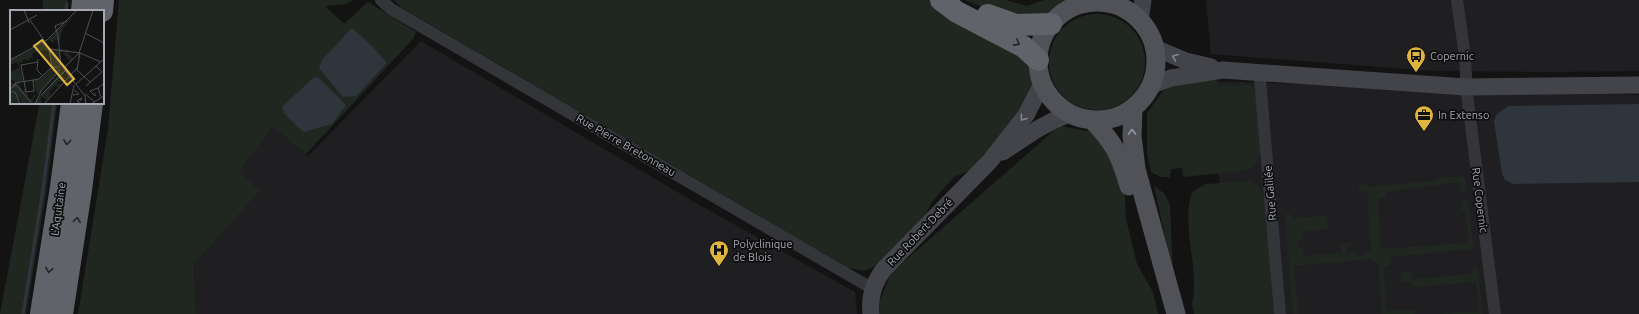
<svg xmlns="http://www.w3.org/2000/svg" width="1639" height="314" font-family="Ubuntu,sans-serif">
<rect width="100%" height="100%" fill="#131314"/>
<!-- built -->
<g fill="#1f1f21">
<polygon points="1206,0 1639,0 1639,71 1550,72 1433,71 1211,54"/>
<polygon points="421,41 696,203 855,292 857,314 196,314 194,264 259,192 238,172 272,127 308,156"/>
<polygon points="1212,81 1639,95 1639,314 1229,314"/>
</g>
<!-- green -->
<g fill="#202721">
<polygon points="43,0 68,0 67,11 42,11"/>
<polygon points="119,0 353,0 346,4 325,6 344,24 368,2 416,32 413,39 306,154 272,127 239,172 260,191 194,264 196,314 78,314 108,129"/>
<polygon points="394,0 930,0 1031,63 1033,82 1031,95 1009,128 969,171 954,177 931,203 926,215 878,265 864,271 849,268 402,8"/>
<polygon points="965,0 1006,0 1027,6 1044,0 1069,0 1050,12 1036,17 1000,14"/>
<circle cx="1097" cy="62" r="48"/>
<polygon points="1217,78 1217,83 1220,86 1251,85 1255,91 1261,151 1255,165 1244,171 1183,177 1182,168 1171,169 1170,177 1161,177 1151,172 1147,153 1147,113 1163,91 1174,84"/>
<polygon points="30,103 57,103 46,193 26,314 0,314 39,106"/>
<polygon points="1059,126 1093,132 1108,151 1124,181 1126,219 1137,264 1153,292 1158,314 880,314 879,303 891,273"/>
<polygon points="1465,176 1467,191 1461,192 1459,182 1386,192 1387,197 1378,198 1381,249 1469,243 1465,211 1458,211 1457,209 1462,207 1462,200 1468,201 1474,249 1390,257 1389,266 1384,267 1386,311 1414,309 1415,314 1382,314 1378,264 1371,259 1294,266 1298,314 1293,314 1285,214 1291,214 1291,219 1327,215 1328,229 1302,231 1303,239 1297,239 1298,248 1303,248 1304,256 1341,253 1341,244 1352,243 1354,245 1346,246 1347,252 1355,251 1356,256 1364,256 1363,251 1371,250 1367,191 1359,192 1359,187 1366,184 1370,187 1436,180 1438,178"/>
<path d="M1249,181L1260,188L1266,199L1273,314H1194C1190,301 1194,299 1194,287C1195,255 1182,222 1192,192L1206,184Z"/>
<polygon points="1154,186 1165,194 1170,205 1173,273"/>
<polygon points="1477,267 1483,314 1439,314 1479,311 1476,282 1412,287 1411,281 1401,282 1402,274 1406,272 1412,272 1412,279 1472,274 1473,268"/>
</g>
<!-- water -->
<g fill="#2e353c">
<polygon points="352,28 372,46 387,63 356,96 343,97 319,68 322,60"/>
<polygon points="318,77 346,105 332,124 303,132 284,113 282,107 313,78"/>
<polygon points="1639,104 1639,182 1514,184 1505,180 1502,174 1494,121 1497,114 1508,106"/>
</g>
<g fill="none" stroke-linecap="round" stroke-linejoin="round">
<!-- stream -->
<g stroke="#2e353c" stroke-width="3">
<polyline points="66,11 67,4"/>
<polyline points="23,314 43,189 54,103"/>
</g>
<!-- street -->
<g stroke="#343539" stroke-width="12">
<polyline points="381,0 391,9 873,289"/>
<polyline points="1457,0 1465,57 1467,94 1495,314"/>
<polyline points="1261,72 1260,80 1280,314"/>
</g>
<!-- secondary -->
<g stroke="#434449" stroke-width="17">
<polyline points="1110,4 1115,0"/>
<polyline points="1140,21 1143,0"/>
<polyline points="1155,48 1186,61 1211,67"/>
<polyline points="1152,85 1171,78 1223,70 1466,87 1639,85"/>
<path d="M1003,152C1027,136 1042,124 1069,114"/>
<path d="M871,314C869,297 874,282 884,269L990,161L1026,115L1042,84"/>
</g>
<!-- primary -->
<g stroke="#515258" stroke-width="19">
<circle cx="1097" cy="61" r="59"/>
<polyline points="1133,108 1132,136 1136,169 1176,314"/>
<path d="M1093,121C1115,144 1120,155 1129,186"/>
</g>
<!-- highway -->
<g stroke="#61636a" stroke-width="22">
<polyline points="941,0 957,12 1024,47 1038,60"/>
<polyline points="82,11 83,0"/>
<polyline points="102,11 103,0"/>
<polyline points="988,15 1016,25 1051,24"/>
<polyline points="41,314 61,187 72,103"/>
<polyline points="62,314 81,190 92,103"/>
</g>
</g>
<!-- one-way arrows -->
<defs><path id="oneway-chevron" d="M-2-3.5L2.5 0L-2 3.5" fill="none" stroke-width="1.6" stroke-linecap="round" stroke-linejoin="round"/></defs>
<g stroke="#232326">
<use href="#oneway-chevron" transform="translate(1017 43) rotate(29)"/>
<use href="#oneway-chevron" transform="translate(67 142) rotate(97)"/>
<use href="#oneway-chevron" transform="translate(77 220) rotate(-82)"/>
<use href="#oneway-chevron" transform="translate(49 270) rotate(99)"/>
</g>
<g stroke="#83868f">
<use href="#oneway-chevron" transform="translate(1175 57) rotate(-159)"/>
<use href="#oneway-chevron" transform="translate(1023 118) rotate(126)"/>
</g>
<use stroke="#9598a2" href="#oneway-chevron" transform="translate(1132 132) rotate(-92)"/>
<!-- icons -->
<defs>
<g id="bus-pin" transform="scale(1)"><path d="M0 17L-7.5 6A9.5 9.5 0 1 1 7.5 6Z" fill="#e0b53f" stroke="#0e0e0f"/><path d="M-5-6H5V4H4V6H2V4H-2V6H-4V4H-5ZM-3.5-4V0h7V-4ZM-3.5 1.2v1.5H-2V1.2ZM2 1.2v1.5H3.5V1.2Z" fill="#111"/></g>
<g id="office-pin" transform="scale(1)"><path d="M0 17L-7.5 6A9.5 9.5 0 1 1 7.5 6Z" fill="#e0b53f" stroke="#0e0e0f"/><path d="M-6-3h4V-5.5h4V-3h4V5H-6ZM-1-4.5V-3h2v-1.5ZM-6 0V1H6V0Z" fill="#111"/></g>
<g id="hospital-pin" transform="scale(1)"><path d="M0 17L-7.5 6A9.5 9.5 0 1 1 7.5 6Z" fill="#e0b53f" stroke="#0e0e0f"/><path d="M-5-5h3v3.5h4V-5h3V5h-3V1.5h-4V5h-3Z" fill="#111"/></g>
</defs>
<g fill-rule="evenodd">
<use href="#bus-pin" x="1416" y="56"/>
<use href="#office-pin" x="1424" y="115"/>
<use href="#hospital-pin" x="719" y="250"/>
</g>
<g text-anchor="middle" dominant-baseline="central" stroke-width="3.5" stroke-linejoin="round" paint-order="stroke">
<!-- poi labels -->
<g font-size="11" fill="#a6a9b4" stroke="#0e0e0f" text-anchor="start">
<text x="1430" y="56">Copernic</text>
<text x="1438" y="115">In Extenso</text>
<text x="733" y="244">Polyclinique<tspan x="733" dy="13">de Blois</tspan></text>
</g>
<!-- street labels -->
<g font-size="11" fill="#a6a9b4" stroke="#0e0e0f">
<text transform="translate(626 145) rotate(30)">Rue Pierre Bretonneau</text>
<text transform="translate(1270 193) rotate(-95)">Rue Galilée</text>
<text transform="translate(1480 200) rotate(83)">Rue Copernic</text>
<text transform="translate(58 209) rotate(-82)">L'Aquitaine</text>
<text transform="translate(920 232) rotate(-46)">Rue Robert Debré</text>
</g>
</g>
<!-- overview -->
<g transform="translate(10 10)">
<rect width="94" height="94" fill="#131314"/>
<path d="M69,0L53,18L50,29L51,39L68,42L67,45L52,59L50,56H44L50,58V60L27,85L24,70L30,69L43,57L39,41L29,40L22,44L24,51L21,47L18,51L20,52L14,49L12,53L9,52L13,70L7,75H10L13,81L15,79L19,89H23V85H26L22,92L24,93L52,60L54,61L52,66L56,68L53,69L52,73L50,71L46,74H52L48,77L46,75L39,82L42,84H37L41,85L37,90L31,86V94H18L17,91V94L11,93V91L8,88L10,94L4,91L5,94H0V70L3,74L7,73L0,69V62L10,57L6,52L0,55V50L35,33ZM49,28L51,39L39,40L36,32L40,30L42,33L46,29L48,32ZM61,41L68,43L63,49L57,42L53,43L60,51L54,56L51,53L50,42Z" fill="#202721" fill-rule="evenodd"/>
<path fill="none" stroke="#4e4f54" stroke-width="1" d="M14,0L19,13M20,10L40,39L70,43L67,60L80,72M0,20L27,5M75,23L94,33M39,39L42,57M70,43L91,52M28,49L27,60L33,66M0,50L37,30L67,0M11,55L16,82M11,55L28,52M51,56L48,26L45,16L57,11M53,58L75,86L76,94M54,58L69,43L83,0M5,73L29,69L42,57H50M66,74L94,49M6,75L21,92M76,76L92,62L86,56M0,79L6,75L5,73L3,76M0,82H5L10,94M16,82L24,81L23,70M30,82L51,59M85,83V86L80,81L88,78M75,84L85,92M31,85L55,61M63,85L69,84L64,80M91,87L88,78L94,73M70,91L72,88L67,91L71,94M25,94L31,81M34,94L67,58M60,94L64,75M81,94L94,86"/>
<path fill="#e0b53f" fill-opacity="0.15" stroke="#e0b53f" stroke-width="2" d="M32,30L64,69L57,75L24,36Z"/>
<rect width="94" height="94" fill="none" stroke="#a6a9b4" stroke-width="2"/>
</g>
</svg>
